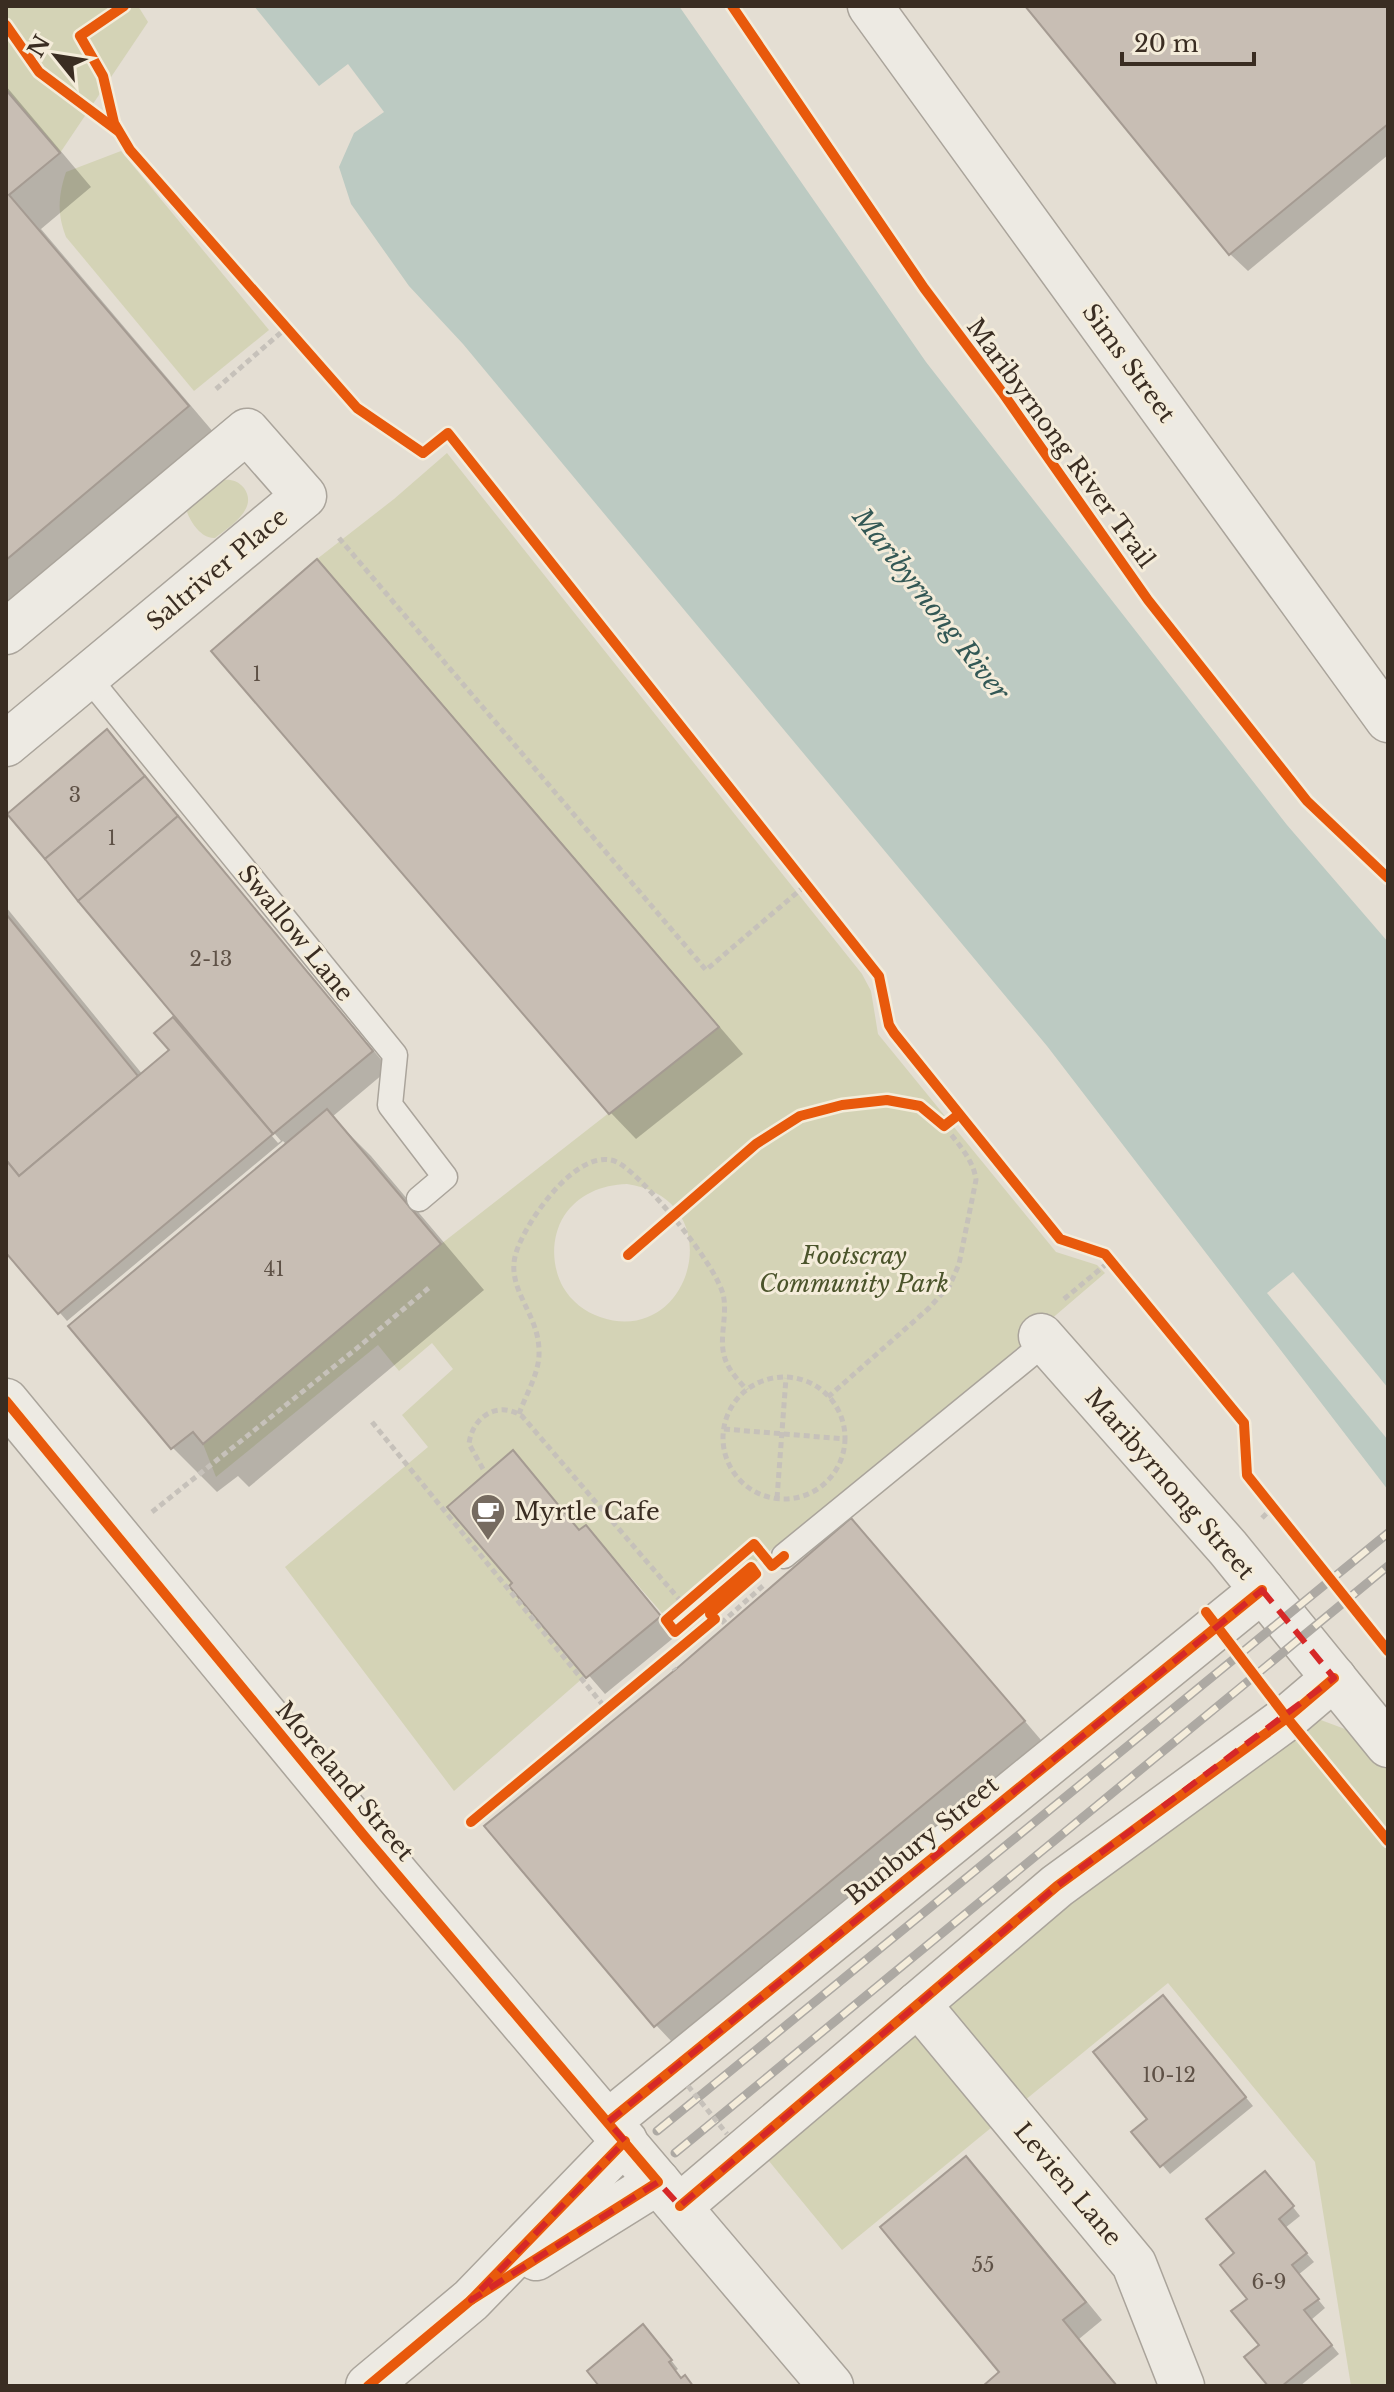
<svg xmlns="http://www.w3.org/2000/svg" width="1394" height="2392" font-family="'Libre Baskerville',serif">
<rect width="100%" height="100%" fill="#e4ded3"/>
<!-- green -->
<g fill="#d4d3b6" fill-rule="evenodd">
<polygon points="6,6 138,6 148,22 60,153 6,90"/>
<path d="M121,151L269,330L194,391L66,237C57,214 58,196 66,172Z"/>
<path d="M447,453L862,974L871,991L878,1034L1056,1252L1097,1265L1105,1273L986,1375L675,1628L586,1526L579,1530L512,1450L448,1507L512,1583L509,1587L584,1677L454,1791L285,1567L428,1447L402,1415L453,1369L432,1343L399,1371L378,1345L216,1477L203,1444L441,1244L719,1027L317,559L394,499ZM627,1184C733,1199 692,1349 600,1317C585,1312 571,1301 563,1287C551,1265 551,1237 564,1216C579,1194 601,1185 627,1184Z"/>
<path d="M221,480C231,479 237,480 244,488C259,509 229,527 215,538C202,539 191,523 187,512L188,507Z"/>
<polygon points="1302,1713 1361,1735 1388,1768 1388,2386 1351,2386 1315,2162 1168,1983 842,2250 764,2155"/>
</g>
<!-- water -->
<polygon fill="#bccac2" points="254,6 679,6 926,362 1287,825 1388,942 1388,1490 1047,1046 463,344 409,286 351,204 339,167 354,133 384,112 348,64 319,86"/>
<!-- pier -->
<polygon fill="#e4ded3" points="1293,1272 1388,1388 1388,1440 1267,1293"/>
<!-- shadow -->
<g fill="#0003">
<polygon points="1027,6 1388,6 1388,155 1248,271 1230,254"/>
<polygon points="6,86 91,187 41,229 220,440 6,622"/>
<polygon points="316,561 342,587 743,1054 636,1139 611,1113 214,651"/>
<polygon points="107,731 124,749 182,823 389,1069 332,1117 371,1156 484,1290 249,1487 238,1476 217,1492 173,1448 70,1326 287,1145 283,1141 67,1321 6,1250 6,907 143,1075 172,1050 177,1025 278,1143 281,1141 219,1068"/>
<polygon points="512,1453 581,1532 586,1528 603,1545 677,1635 605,1694 511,1586 514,1583"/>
<polygon points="868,1538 1041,1740 673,2043 656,2025"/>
<polygon points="1171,2006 1253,2106 1170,2174 1134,2132 1150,2119"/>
<polygon points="966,2159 984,2176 1102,2320 1079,2339 1118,2386 986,2386 1002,2373"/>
<polygon points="1273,2182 1300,2216 1285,2228 1314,2262 1298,2275 1325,2308 1311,2320 1339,2354 1300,2386 1270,2386 1237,2253"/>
<polygon points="651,2335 678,2369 675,2371 682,2380 692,2386 602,2386"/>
</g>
<!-- building -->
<g fill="#c8beb4" stroke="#a59b92" stroke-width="2">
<polygon points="1025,6 1388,6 1388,124 1229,255"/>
<polygon points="6,90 60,153 9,195 189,406 6,560"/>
<polygon points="317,559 719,1027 609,1114 211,651"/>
<polygon points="107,729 145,776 45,859 7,814"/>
<polygon points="145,776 178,816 78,901 45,859"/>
<polygon points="178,816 373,1051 273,1134 78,901"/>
<polygon points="6,914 138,1076 19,1176 6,1160"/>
<polygon points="173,1017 273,1134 58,1314 6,1253 6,1160 19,1176 169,1050 154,1033"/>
<polygon points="327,1109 441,1244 203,1444 193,1432 171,1449 68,1326"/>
<polygon points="513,1450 579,1530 586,1525 661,1616 586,1678 509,1586 512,1583 447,1507"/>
<polygon points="851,1518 1025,1721 654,2027 484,1826 675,1670"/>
<polygon points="1163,1995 1246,2097 1160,2167 1131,2132 1147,2119 1093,2052"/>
<polygon points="966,2156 1086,2302 1063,2320 1117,2386 983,2386 999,2372 880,2227"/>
<polygon points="1265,2171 1294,2206 1279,2219 1307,2253 1292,2265 1319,2299 1304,2310 1332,2345 1282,2386 1268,2386 1244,2357 1259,2345 1231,2311 1247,2299 1220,2265 1234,2253 1206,2219"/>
<polygon points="643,2324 672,2360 669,2362 681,2378 685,2375 693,2386 599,2386 587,2371"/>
</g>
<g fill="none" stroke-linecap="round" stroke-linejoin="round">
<!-- service casing -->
<g stroke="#aaa49b" stroke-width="27">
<g id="service">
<polyline points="87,676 395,1055 390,1105 445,1177 419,1199"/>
<polyline points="784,1556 1046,1342"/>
</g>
</g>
<!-- minor casing -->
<g stroke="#aaa49b" stroke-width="47">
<g id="minor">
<polyline points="6,632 247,431 304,496 6,744"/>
<polyline points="1041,1336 1228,1548 1388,1745"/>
<polyline points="6,1401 398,1876 831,2386"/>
<polyline points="918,2004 1134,2264 1182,2386"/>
<polyline points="608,2122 1262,1590"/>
<polyline points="680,2206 1057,1886 1287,1718 1334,1678"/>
<polyline points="536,2258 658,2182"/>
<polyline points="368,2386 471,2300 625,2141"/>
</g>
</g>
<!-- tertiary casing -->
<g stroke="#aaa49b" stroke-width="47">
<polyline id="tertiary" points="870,6 1388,720"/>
</g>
<!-- path -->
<g stroke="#c6c1ba" stroke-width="5" stroke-dasharray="6 4" stroke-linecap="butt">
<polyline points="216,389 285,329"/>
<polyline points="339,538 706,970 806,885"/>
<polyline points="1064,1299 1110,1261"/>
<circle cx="784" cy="1438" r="61"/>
<path d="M828,1397L929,1308L950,1285L959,1264L976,1180C974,1160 956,1141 944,1126"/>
<path d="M519,1414C526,1394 540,1372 539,1351C539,1313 505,1289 516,1253C525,1222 583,1137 622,1165C649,1184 714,1262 723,1294C728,1314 719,1337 724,1355C727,1369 738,1380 747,1390"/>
<polyline points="372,1422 607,1710"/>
<polyline points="724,1429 845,1439"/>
<path d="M483,1469L469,1444C472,1417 498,1400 522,1416L684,1605"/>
<polyline points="777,1498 786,1378"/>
<polyline points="152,1512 356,1349 431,1286"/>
<polyline points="1262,1518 1272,1508"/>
<polyline points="715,1619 719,1625 764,1585"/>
<polyline points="668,1660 675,1670"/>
</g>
<!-- service -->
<use href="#service" stroke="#edeae3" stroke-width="24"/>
<!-- minor -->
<use href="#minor" stroke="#edeae3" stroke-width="44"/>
<!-- tertiary -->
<use href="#tertiary" stroke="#edeae3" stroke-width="44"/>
<!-- rail casing -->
<g stroke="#ada9a3" stroke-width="9">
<g id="rail">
<polyline points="657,2131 1388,1533"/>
<polyline points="675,2153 1388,1566"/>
</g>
</g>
<!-- rail -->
<use href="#rail" stroke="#f4ecda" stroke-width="6" stroke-dasharray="18" stroke-linecap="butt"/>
<!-- path-bridge -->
<polyline stroke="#c6c1ba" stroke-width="5" stroke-dasharray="6 4" stroke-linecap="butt" points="688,2086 727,2134"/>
<!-- cycleway casing -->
<g stroke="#f4ecda" stroke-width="15">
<g id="cycleway">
<polyline points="124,6 80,36 103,76 114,123 130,150 357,408 423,453 448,433 879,976 889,1025 894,1033 1060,1239 1105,1254 1244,1423 1247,1475 1388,1651"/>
<polyline points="732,6 924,288 1002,392 1148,600 1307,801 1388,878"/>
<polyline points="6,25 39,72 118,131"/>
<polyline points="628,1255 756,1144 800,1116 842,1105 887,1100 920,1106 944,1126 958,1115"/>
<polyline points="6,1401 365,1837 658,2182 471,2300"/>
<polyline points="1206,1612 1287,1718 1388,1841"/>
<polyline points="471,1822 715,1619 710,1614 756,1574 751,1567 675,1632 666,1620 754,1544 772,1566 784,1556"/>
<polyline points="608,2122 1262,1590"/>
<polyline points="680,2206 1057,1886 1287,1718 1334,1678"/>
<polyline points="368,2386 471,2300 625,2141"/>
</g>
</g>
<!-- cycleway -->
<use href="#cycleway" stroke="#e8590c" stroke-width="10"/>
</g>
<!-- marked area -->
<path fill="none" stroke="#d62828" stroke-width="6" stroke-dasharray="16 10" stroke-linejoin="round" d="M1262,1590L1334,1678L1057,1886L680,2206L658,2182L471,2300L625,2141L608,2122Z"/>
<!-- icons -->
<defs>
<g id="cafe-pin" transform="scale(1.8)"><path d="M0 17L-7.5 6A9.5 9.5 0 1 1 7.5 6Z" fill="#766b60" stroke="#f4ecda"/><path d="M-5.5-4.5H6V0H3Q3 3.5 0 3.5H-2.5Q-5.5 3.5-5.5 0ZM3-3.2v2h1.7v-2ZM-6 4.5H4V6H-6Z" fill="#fff"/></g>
</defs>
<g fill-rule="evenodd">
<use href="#cafe-pin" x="488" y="1511"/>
</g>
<g text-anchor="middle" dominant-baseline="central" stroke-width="6" stroke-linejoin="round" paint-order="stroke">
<!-- number labels -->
<g font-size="20" fill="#5e5146">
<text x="257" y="674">1</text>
<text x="75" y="795">3</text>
<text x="112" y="838">1</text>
<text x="211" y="959">2-13</text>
<text x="274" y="1269">41</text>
<text x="1169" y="2075">10-12</text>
<text x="983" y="2265">55</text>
<text x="1269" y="2282">6-9</text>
</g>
<!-- street labels -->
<g font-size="24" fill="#3a2d22" stroke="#f4ecda">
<text transform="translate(1129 363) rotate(54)">Sims Street</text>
<text transform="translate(1061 443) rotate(54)">Maribyrnong River Trail</text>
<text transform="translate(217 569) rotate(-40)">Saltriver Place</text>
<text transform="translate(296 933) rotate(51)">Swallow Lane</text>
<text transform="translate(1170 1484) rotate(49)">Maribyrnong Street</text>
<text transform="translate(345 1781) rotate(50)">Moreland Street</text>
<text transform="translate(922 1840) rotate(-39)">Bunbury Street</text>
<text transform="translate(1068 2184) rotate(50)">Levien Lane</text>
</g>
<!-- park labels -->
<g font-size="24" font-style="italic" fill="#4b542b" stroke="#f4ecda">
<text x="854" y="1255">Footscray<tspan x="854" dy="28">Community Park</tspan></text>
</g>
<!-- poi labels -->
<g font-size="24" fill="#3a2d22" stroke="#f4ecda" text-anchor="start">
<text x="514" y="1511">Myrtle Cafe</text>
</g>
<!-- water labels -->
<g font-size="26" font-style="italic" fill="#335855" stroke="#f4ecda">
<text transform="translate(931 604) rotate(52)">Maribyrnong River</text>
</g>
</g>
<!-- border -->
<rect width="1394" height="2392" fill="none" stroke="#3a2d22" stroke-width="16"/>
<!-- north arrow -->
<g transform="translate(56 56) rotate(300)" stroke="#f4ecda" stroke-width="6" paint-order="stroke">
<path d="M0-6L14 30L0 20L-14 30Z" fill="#3a2d22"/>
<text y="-12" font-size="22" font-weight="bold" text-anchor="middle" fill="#3a2d22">N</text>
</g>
<!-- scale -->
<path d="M1122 52v12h132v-12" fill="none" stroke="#3a2d22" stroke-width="4"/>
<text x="1134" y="52" font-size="24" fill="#3a2d22" stroke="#f4ecda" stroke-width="6" paint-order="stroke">20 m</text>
</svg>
